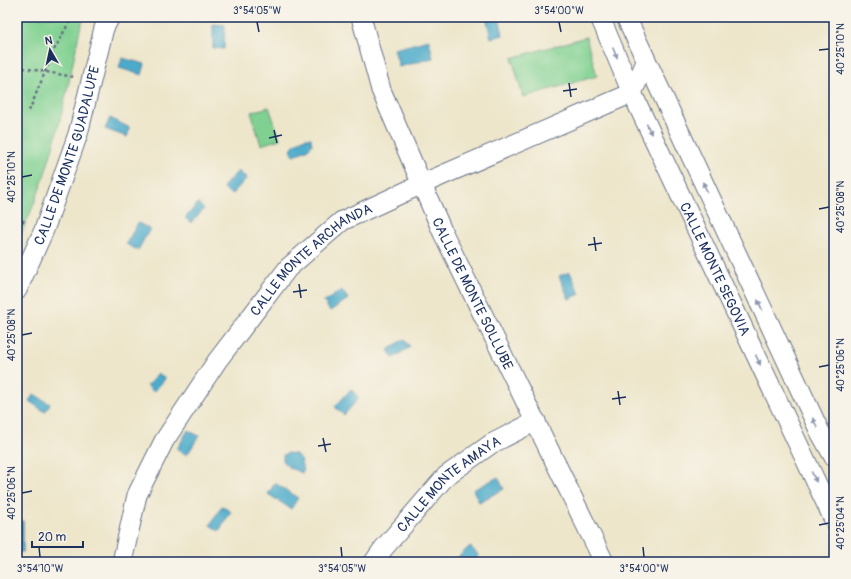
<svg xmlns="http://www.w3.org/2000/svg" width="851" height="579" font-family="Pangolin,sans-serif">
<rect width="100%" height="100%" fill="#f7f3e8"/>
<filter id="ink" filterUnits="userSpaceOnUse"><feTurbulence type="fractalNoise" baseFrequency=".025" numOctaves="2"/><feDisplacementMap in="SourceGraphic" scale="8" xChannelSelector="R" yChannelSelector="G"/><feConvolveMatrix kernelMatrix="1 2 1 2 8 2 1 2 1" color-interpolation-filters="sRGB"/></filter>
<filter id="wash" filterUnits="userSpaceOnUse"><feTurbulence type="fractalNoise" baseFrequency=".012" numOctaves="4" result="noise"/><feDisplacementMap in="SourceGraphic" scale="16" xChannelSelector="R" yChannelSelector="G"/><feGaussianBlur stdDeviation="0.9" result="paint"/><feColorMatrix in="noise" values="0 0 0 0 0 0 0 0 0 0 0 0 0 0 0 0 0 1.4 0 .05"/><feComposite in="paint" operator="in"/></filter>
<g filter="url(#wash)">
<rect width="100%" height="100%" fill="#ede6cb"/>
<!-- green -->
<g fill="#80d191" stroke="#4e8078">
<path d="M17,17H84L80,29C65,101 51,175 17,242Z"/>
<polygon points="586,37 597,76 523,97 512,58"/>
<polygon points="269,107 280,139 261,145 251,112"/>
</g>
<!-- water -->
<g fill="#4cabcb" stroke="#346d94">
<polygon points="486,17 499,17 503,35 491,38"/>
<polygon points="213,24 225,25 224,49 213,48"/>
<polygon points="429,40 433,58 399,67 394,49"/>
<polygon points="122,58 145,64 142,75 119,68"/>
<polygon points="110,118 130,128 127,137 105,129"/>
<path d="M305,138H311L312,145L307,150L294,155L291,153C291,144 298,142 305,138Z"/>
<polygon points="238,171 247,178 231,195 223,187"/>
<polygon points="198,203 204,209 191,223 185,218"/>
<polygon points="138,223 150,229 138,250 126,244"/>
<polygon points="570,272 580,294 569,299 559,276"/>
<polygon points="342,290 348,299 330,311 324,302"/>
<polygon points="404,339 410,347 393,358 388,350"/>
<polygon points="158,373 165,379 154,392 147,386"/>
<polygon points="351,389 359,398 344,415 335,407"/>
<polygon points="34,394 50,404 45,412 29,401"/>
<polygon points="188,430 199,436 187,455 177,449"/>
<polygon points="288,453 296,454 302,460 301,463 304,471 302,473 290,468 283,462 283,455"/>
<polygon points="498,477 504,489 479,502 473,490"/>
<polygon points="275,483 298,498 291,509 268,494"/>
<polygon points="222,506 231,512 219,531 210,525"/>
<rect x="17" y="521" width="6" height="31"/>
<polygon points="470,546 479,556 473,562 453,562"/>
</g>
</g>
<g filter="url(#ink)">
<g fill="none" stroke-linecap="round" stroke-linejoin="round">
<!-- minor casing -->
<g stroke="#646f84" stroke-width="21">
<g id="minor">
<path id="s1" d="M361,17L381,90L443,233L604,562"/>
<path id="s2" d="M600,17L632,93L834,520"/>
<polyline points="626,17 820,432 834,457"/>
<path id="s3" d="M17,290L44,230L78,134L104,28L110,17"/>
<path id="s4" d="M122,562L137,495L164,441L217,361L288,268L342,221L422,184L632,93L646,62"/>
<path id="s5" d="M374,562L383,549L446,476L491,444L536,421"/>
</g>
</g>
<!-- path -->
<g stroke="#646f84" stroke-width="2.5" stroke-dasharray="3 3" stroke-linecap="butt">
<polyline points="17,67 75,77"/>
<polyline points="29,111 55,48 72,17"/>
<polyline points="17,221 19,219 27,223"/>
</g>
<!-- minor -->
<use href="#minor" stroke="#fff" stroke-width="19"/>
</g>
<!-- one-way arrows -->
<defs><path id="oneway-solid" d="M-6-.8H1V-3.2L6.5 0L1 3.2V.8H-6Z"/></defs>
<g fill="#8d97ae">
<use href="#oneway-solid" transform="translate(615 53) rotate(67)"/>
<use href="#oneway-solid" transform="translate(649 129) rotate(65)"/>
<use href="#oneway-solid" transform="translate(705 187) rotate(-115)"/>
<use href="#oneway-solid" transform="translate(760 305) rotate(-115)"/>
<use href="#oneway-solid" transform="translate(758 360) rotate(65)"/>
<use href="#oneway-solid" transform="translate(815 423) rotate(-115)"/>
<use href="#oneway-solid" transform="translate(814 477) rotate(65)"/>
</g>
</g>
<!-- ticks -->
<path fill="none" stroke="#1b2f5e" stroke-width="1.5" d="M257,22L259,32M559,22L561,32M819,50L829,49M569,83L571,97M563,91L577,89M274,130L277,143M269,138L282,135M22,177L32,175M819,209L829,207M594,237L596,251M588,245L602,243M299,284L301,298M293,292L307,290M22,335L32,333M819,367L829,365M618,391L620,405M612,399L626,397M323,438L326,452M318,446L331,444M22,493L32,491M819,525L829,523M39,547L40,557M341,547L342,557M643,547L644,557"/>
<g text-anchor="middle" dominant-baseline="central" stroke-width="3" stroke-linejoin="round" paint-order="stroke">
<!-- street labels -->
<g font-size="14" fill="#1b2f5e" stroke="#f7f3e8">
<text stroke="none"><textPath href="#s3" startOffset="144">CALLE DE MONTE GUADALUPE</textPath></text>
<text stroke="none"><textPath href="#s4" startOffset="365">CALLE MONTE ARCHANDA</textPath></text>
<text stroke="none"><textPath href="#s2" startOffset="277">CALLE MONTE SEGOVIA</textPath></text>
<text stroke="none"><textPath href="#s1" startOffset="299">CALLE DE MONTE SOLLUBE</textPath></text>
<text stroke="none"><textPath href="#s5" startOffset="109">CALLE MONTE AMAYA</textPath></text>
</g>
</g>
<!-- margin -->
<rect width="851" height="579" fill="none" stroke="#f7f3e8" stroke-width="44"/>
<!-- north arrow -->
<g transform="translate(50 50) rotate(351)" stroke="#f7f3e8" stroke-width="3" paint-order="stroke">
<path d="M0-3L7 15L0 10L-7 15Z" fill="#1b2f5e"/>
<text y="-6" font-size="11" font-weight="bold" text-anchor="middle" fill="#1b2f5e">N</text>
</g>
<!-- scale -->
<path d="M32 541v6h51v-6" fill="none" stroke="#1b2f5e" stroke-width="2"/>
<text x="38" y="541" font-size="12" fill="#1b2f5e" stroke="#f7f3e8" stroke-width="3" paint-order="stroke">20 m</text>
<rect x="22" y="22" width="807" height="535" fill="none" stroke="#1b2f5e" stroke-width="1.5"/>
<g font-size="10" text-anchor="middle" fill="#1b2f5e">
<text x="257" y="14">3°54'05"W</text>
<text x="559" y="14">3°54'00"W</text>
<text transform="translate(840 49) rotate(-90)" y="4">40°25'10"N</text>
<text transform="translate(11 177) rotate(-90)" y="4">40°25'10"N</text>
<text transform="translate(840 207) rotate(-90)" y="4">40°25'08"N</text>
<text transform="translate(11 335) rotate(-90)" y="4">40°25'08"N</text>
<text transform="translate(840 365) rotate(-90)" y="4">40°25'06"N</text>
<text transform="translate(11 493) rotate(-90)" y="4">40°25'06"N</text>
<text transform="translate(840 523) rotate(-90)" y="4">40°25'04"N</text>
<text x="40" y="572">3°54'10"W</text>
<text x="342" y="572">3°54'05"W</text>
<text x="644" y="572">3°54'00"W</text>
</g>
</svg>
